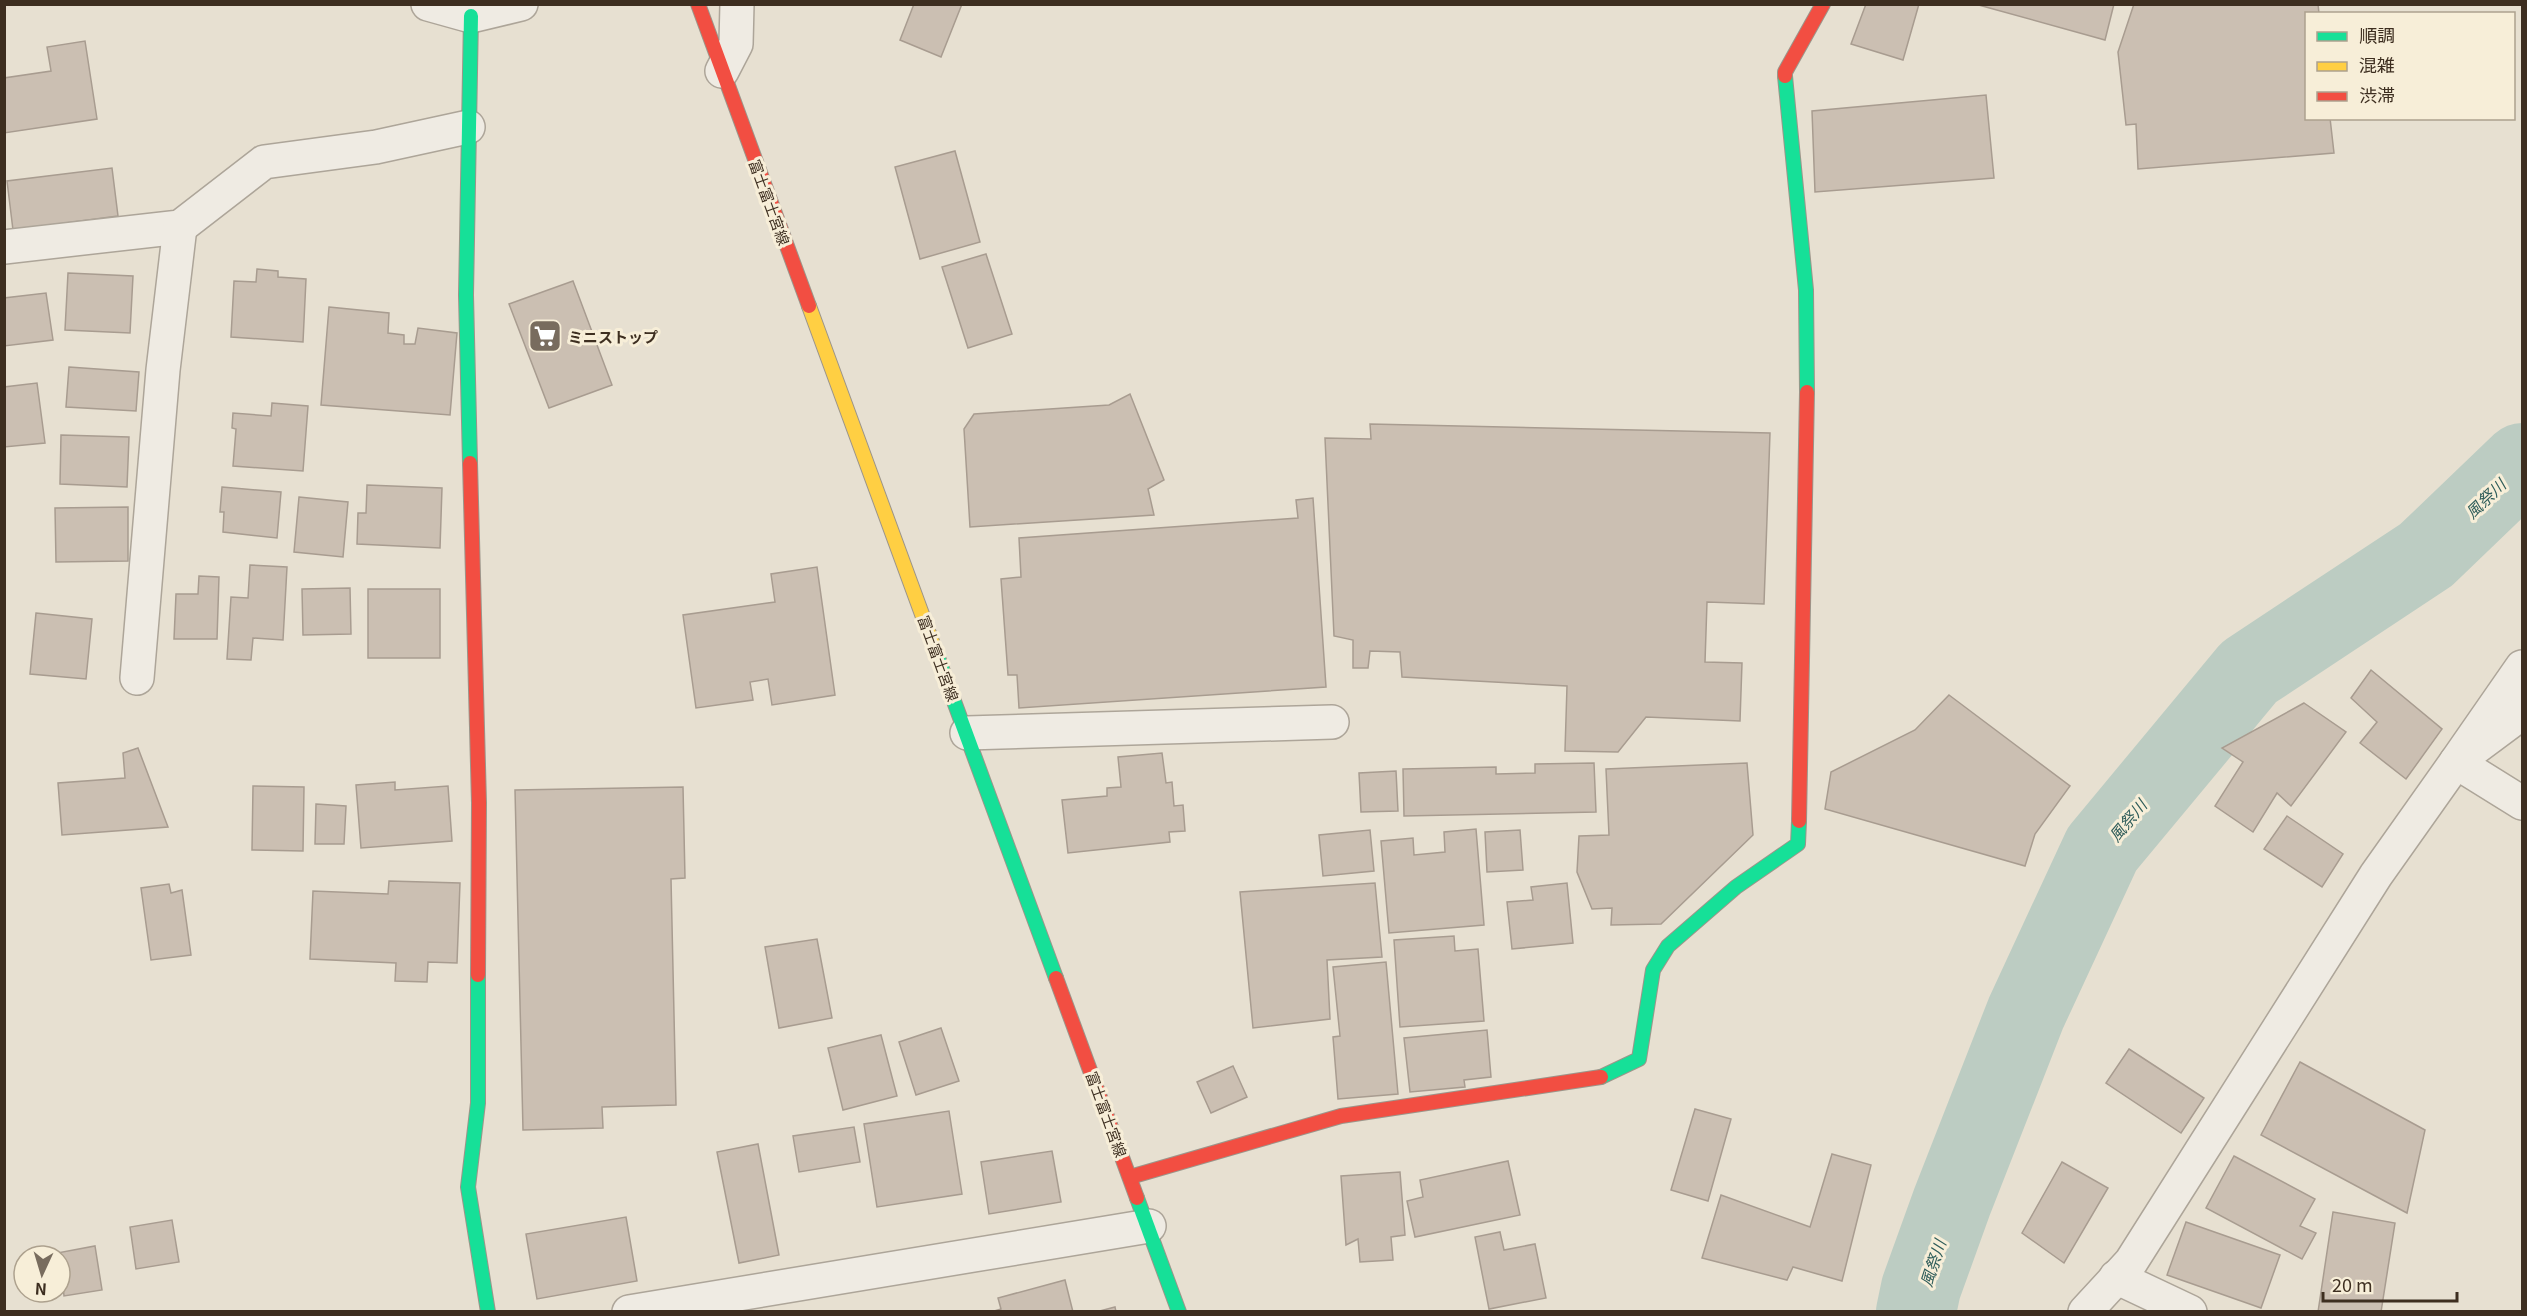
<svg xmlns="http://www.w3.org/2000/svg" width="2527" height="1316" font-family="Georgia,'Noto Sans JP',serif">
<rect width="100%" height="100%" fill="#e7e0d1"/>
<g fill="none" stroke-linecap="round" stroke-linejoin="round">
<!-- river -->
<polyline stroke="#bcccc2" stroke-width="80" points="1916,1312 1921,1288 1952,1202 2026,1013 2102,849 2249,672 2426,555 2522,463"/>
</g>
<!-- building -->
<g fill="#cbbfb2" stroke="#a89c90" stroke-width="1.5">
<polygon points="914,4 962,4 941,57 900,40"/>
<polygon points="1866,4 1919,4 1903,60 1851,44"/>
<polygon points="1975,4 2114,4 2105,40"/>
<polygon points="2134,4 2318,4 2319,14 2306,14 2306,118 2330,118 2334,153 2138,169 2136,124 2126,125 2118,52"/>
<polygon points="85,41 97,119 4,133 4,78 51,71 47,47"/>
<polygon points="1986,95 1994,178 1815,192 1812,111"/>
<polygon points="955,151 980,242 920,259 895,167"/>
<polygon points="112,168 118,216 13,230 7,181"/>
<polygon points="986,254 1012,334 968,348 942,267"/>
<polygon points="257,269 278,271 278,277 306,279 303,342 231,337 234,281 256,282"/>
<polygon points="68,273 133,276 130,333 65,330"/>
<polygon points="573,281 612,385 549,408 509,304"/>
<polygon points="46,293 53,340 4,346 4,298"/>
<polygon points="329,307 389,313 388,333 404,335 404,344 415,344 418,328 457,333 450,415 321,405"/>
<polygon points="69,367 139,372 136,411 66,407"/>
<polygon points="37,383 45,443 4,447 4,387"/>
<polygon points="1130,394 1164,480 1148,489 1154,515 970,527 964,429 974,414 1109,405"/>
<polygon points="272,403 308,406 303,471 233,466 236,429 232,428 233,413 271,416"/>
<polygon points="1370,424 1770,433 1764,604 1707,602 1705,662 1742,663 1740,721 1646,717 1618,752 1565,751 1567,686 1402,677 1400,652 1370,651 1368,668 1353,668 1353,640 1334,636 1325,438 1371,439"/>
<polygon points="61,435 129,437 127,487 60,484"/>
<polygon points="367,485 442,488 440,548 357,544 358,513 366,513"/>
<polygon points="222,487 281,492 277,538 223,532 224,512 220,512"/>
<polygon points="299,497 348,502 343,557 294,552"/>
<polygon points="1313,498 1326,687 1019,708 1017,675 1008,675 1001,579 1021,577 1019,538 1298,518 1296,500"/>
<polygon points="128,507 128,561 56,562 55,508"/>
<polygon points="250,565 287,567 283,640 253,638 251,660 227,659 231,597 248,598"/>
<polygon points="817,567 835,695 772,705 768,679 750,682 753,700 696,708 683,615 775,602 771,574"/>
<polygon points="199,576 219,577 217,639 174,639 176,594 198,594"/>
<polygon points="350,588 351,634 303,635 302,589"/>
<rect x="368" y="589" width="72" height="69"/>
<polygon points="36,613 92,619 86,679 30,674"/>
<polygon points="2371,670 2442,729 2406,779 2360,743 2377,722 2351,698"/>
<polygon points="1949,695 2070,786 2035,834 2025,866 1825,809 1831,772 1915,730"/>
<polygon points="2304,703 2346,732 2291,806 2277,793 2253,832 2215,806 2243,762 2222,748"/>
<polygon points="138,748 168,827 62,835 58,783 125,778 123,753"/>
<polygon points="1162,753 1166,783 1172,782 1174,806 1183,805 1185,831 1169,832 1170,842 1068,853 1062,800 1107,796 1107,788 1121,787 1118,757"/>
<polygon points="1594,763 1596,812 1404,816 1403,769 1496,767 1496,774 1535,773 1535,764"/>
<polygon points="1747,763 1753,835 1661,924 1611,925 1612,908 1592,909 1577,872 1579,836 1609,835 1606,769"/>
<polygon points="1396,771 1398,811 1361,812 1359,773"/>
<polygon points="395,782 395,790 448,786 452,841 361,848 356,785"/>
<polygon points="253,786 304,787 303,851 252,850"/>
<polygon points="683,787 685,878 671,879 676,1105 602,1107 603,1128 523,1130 515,790"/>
<polygon points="316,804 346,806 344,844 315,844"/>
<polygon points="2287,816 2343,854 2322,887 2264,849"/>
<polygon points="1476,829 1484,925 1389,933 1381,841 1413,838 1414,855 1445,852 1444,832"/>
<polygon points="1370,830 1374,871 1323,876 1319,835"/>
<polygon points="1520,830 1523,870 1487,872 1485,832"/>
<polygon points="389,881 460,883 457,963 428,962 427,982 395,981 396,963 310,959 313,891 388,894"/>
<polygon points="1375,883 1382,957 1327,960 1330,1019 1253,1028 1240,892"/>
<polygon points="1567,883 1573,943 1512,949 1507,902 1533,900 1531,887"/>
<polygon points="169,884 171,893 182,890 191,955 151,960 141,888"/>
<polygon points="1454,936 1455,951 1478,949 1484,1021 1400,1027 1394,940"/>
<polygon points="817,939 832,1018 779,1028 765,947"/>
<polygon points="1386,962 1398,1094 1338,1099 1333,1037 1340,1036 1333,967"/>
<polygon points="941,1028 959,1081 916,1095 899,1042"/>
<polygon points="1487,1030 1491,1077 1464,1080 1465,1087 1410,1092 1404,1038"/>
<polygon points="881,1035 897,1096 843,1110 828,1048"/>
<polygon points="2129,1049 2204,1098 2181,1133 2106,1083"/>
<polygon points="2300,1062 2425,1130 2407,1213 2261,1135"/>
<polygon points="1233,1066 1247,1097 1211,1113 1197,1082"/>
<polygon points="1695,1109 1731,1119 1708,1201 1671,1190"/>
<polygon points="949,1111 962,1194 877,1207 864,1124"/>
<polygon points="854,1127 860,1162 799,1172 793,1136"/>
<polygon points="758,1144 779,1255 739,1263 717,1152"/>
<polygon points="1052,1151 1061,1202 989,1214 981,1162"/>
<polygon points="1832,1154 1871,1165 1842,1281 1793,1267 1787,1280 1702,1258 1721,1195 1810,1227"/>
<polygon points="2234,1156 2315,1199 2300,1226 2316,1233 2302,1259 2206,1208"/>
<polygon points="1508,1161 1520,1215 1415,1237 1407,1201 1423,1197 1420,1180"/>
<polygon points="2062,1162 2108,1188 2064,1263 2022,1233"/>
<polygon points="1400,1172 1405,1235 1391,1237 1393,1260 1360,1262 1358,1239 1346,1245 1341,1176"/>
<polygon points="2333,1212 2395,1223 2381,1312 2318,1312"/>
<polygon points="626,1217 637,1281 537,1299 526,1234"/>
<polygon points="172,1220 179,1262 136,1269 130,1227"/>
<polygon points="2186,1222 2280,1255 2261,1308 2167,1275"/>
<polygon points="1500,1232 1504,1250 1535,1244 1546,1298 1489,1309 1475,1237"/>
<polygon points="95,1246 102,1290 64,1296 60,1256 57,1256 57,1253"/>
<polygon points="1065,1280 1073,1312 991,1312 1001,1309 998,1298"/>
<polygon points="1115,1307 1116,1312 1096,1312"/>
</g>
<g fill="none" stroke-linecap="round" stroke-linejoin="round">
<!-- street casing -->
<g stroke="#ada599" stroke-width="36">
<g id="street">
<polyline points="428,4 471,16 521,4"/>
<polyline points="722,71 736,44 737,4"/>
<polyline points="4,247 180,227 264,162 376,147 468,127"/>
<polyline points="2522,667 2456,762 2522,803"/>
<polyline points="137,678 163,370 180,227"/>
<polyline points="967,733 1332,722"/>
<polyline points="2116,1277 2190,1312"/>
<polyline points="629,1312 1149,1226"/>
<polyline points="2085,1312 2131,1262 2376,875 2456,762 2522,713"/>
</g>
</g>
<!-- fast casing -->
<g stroke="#9c958a" stroke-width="16">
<g id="fast">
<polyline points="1785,76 1806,290 1807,392"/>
<polyline points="470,463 466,295 471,16"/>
<polyline points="934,647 1056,978"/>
<polyline points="478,975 478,1103 468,1187 488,1312"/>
<polyline points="1601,1077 1639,1059 1653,970 1668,946 1736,887 1798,844 1799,821"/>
<polyline points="1137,1198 1179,1312"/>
</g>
</g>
<!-- slow casing -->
<g stroke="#9c958a" stroke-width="16">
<polyline id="slow" points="809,306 934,647"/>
</g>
<!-- jam casing -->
<g stroke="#9c958a" stroke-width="16">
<g id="jam">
<polyline points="698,4 809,306"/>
<polyline points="1785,76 1785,72 1823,4"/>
<polyline points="470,463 479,803 478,975"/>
<polyline points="1799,821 1807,392"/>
<polyline points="1056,978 1137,1198"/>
<polyline points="1130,1177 1341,1116 1601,1077"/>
</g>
</g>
<!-- street -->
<use href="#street" stroke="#efebe3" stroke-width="33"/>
<!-- fast -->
<use href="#fast" stroke="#16e098" stroke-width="14"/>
<!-- slow -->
<use href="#slow" stroke="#ffcf43" stroke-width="14"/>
<!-- jam -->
<use href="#jam" stroke="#f24e42" stroke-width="14"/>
</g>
<!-- icons -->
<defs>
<g id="supermarket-square" transform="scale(1.725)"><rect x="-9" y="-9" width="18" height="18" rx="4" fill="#786c5e" stroke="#f7eed8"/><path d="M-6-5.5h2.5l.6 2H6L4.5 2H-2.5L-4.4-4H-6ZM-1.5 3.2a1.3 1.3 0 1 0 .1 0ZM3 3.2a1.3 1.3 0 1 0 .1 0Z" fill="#fff"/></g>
</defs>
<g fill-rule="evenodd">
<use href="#supermarket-square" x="545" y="336"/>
</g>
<g text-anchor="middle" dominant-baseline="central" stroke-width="6" stroke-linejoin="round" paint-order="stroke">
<!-- street labels -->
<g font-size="15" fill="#3d2e20" stroke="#f7eed8">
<text transform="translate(770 202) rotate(70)">富士富士宮線</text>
<text transform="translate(939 658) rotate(70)">富士富士宮線</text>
<text transform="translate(1107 1114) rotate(70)">富士富士宮線</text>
</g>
<!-- poi labels -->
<g font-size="15" font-weight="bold" fill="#3d2e20" stroke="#f7eed8" text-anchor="start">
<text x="568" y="336">ミニストップ</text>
</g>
<!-- water labels -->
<g font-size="16" font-style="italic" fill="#2f5d5a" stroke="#f7eed8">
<text transform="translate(2485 498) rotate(-44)">風祭川</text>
<text transform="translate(2127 820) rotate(-50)">風祭川</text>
<text transform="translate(1932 1263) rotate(-72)">風祭川</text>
</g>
</g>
<!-- border -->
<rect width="2527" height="1316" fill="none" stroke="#3d2e20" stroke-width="12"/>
<!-- legend -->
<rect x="2305" y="12" width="210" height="108" fill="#f7eed8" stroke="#ada18e" stroke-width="1.5"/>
<rect x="2317" y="32" width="30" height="9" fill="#16e098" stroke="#ada18e" stroke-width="1.5"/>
<text x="2359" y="42" font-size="18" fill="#3d2e20">順調</text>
<rect x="2317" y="62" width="30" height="9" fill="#ffcf43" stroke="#ada18e" stroke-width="1.5"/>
<text x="2359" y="72" font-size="18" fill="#3d2e20">混雑</text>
<rect x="2317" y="92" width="30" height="9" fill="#f24e42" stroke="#ada18e" stroke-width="1.5"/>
<text x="2359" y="102" font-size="18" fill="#3d2e20">渋滞</text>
<!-- north arrow -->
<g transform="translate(42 1274) rotate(184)"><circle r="28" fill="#f7eed8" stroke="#ada18e" stroke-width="1.5"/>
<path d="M0-4.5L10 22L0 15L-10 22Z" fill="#786c5e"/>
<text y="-9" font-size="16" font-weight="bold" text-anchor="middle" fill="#3d2e20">N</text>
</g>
<!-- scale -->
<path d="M2323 1292v9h134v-9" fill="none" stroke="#3d2e20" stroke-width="3"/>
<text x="2332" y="1292" font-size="18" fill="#3d2e20" stroke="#f7eed8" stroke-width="4.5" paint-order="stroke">20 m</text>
</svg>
